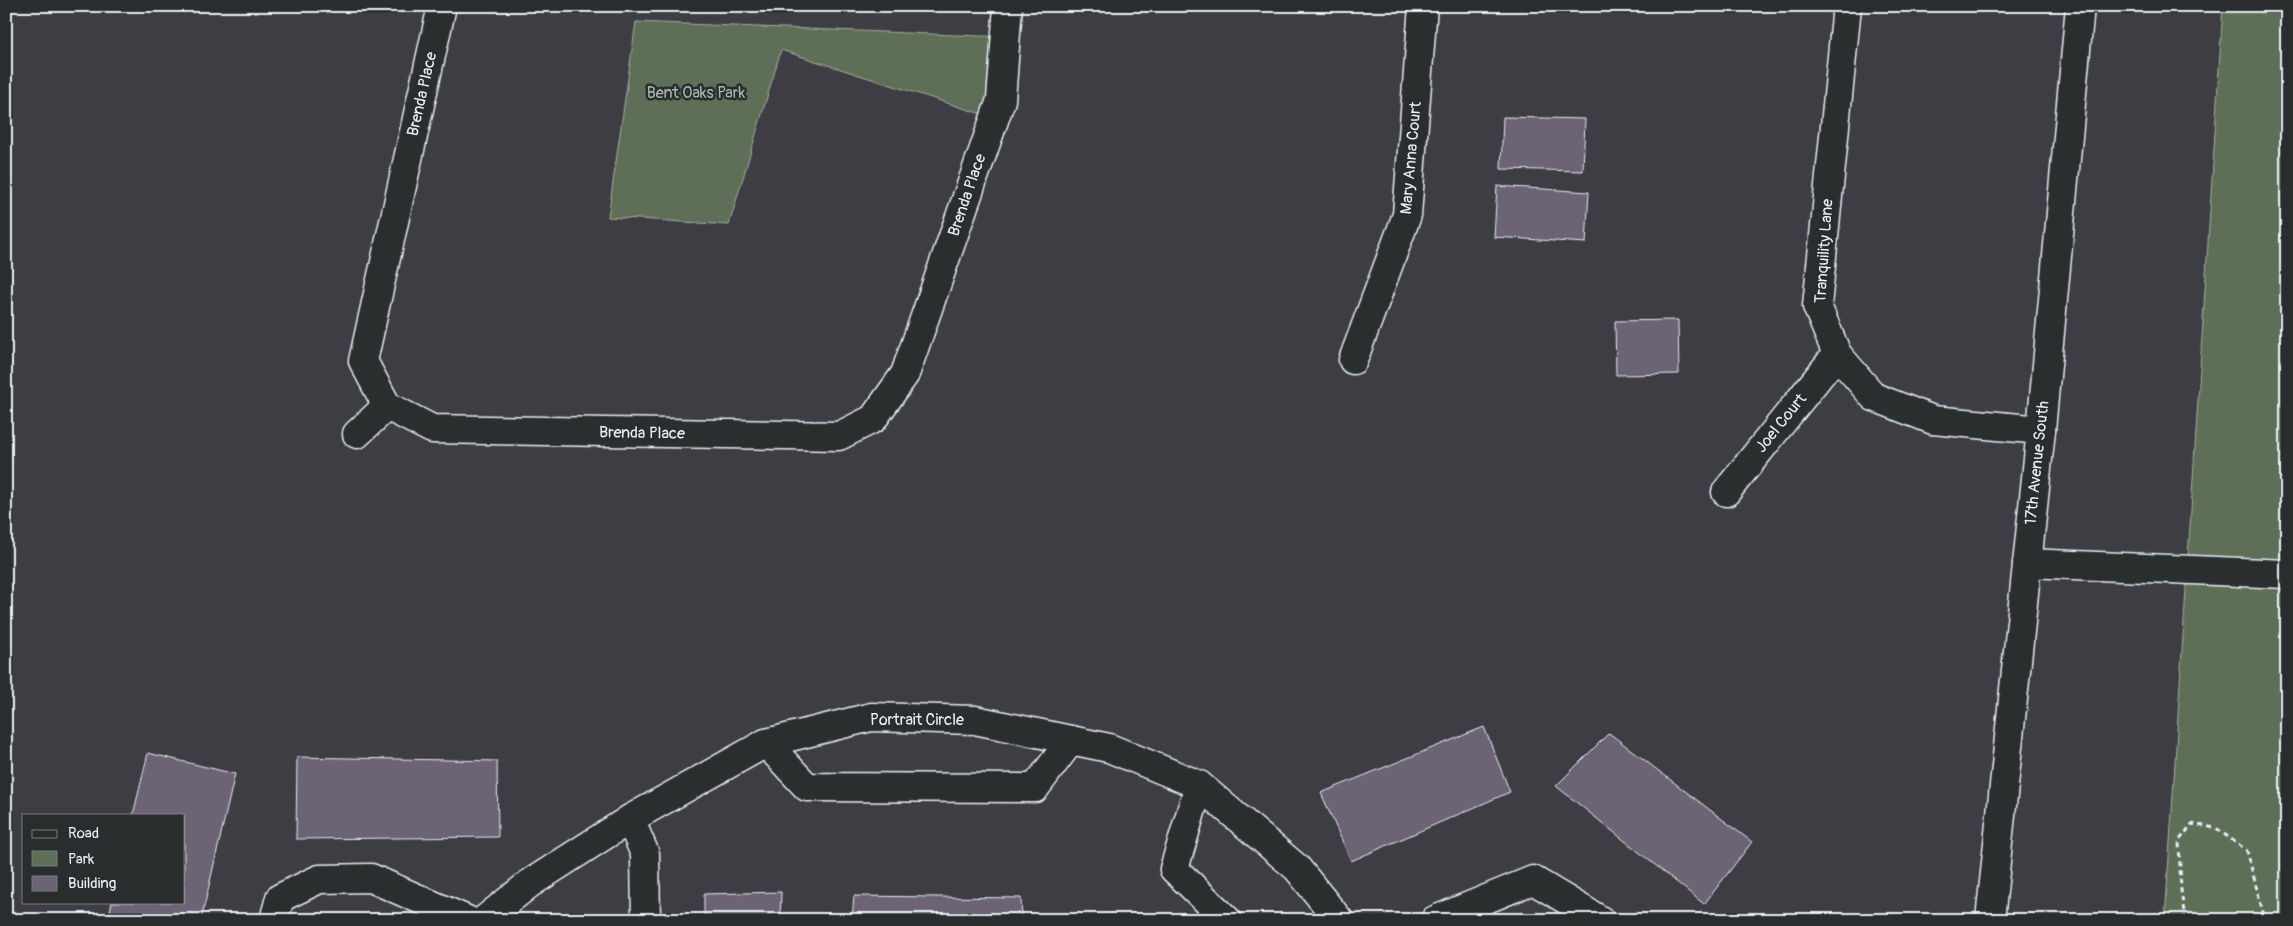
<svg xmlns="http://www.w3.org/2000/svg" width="2293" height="926" font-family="Pangolin,sans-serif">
<rect width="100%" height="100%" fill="#3e3d43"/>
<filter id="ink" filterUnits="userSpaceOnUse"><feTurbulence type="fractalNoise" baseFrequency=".02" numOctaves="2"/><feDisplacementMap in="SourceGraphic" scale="10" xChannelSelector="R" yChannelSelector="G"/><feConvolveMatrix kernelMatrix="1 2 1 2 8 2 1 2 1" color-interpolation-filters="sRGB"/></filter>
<g filter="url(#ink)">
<!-- green -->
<g fill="#5f6e57" stroke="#a4b0a8">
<polygon points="2223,6 2287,6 2287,920 2165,920"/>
<polygon points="636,22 1005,37 994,118 781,50 729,225 608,217"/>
</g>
<!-- building -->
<g fill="#6c6374" stroke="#e8f1f8">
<polygon points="1503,117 1585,119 1583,171 1501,169"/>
<polygon points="1497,186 1589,192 1586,243 1494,237"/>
<polygon points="1678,320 1679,374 1616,375 1615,321"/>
<polygon points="1484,727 1510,792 1351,861 1321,793"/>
<polygon points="1609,733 1752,842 1704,904 1556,786"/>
<polygon points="148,753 235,774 201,920 108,920 112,902 184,902 184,815 133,815"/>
<polygon points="297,757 497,761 498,837 296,839"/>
<polygon points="781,892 780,920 704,920 704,894"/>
<polygon points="854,896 1021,898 1022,920 852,920"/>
</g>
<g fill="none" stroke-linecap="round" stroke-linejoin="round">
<!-- minor casing -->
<g stroke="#e8f1f8" stroke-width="31">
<g id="minor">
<polyline points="442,6 363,361 387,406 432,429 839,436 873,419 905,374 1001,100 1008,6"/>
<polyline points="1847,6 1817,306 1837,354 1874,397 1933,420 2041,430"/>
<polyline points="1353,360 1407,215 1423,6"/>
<polyline points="357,434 387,406"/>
<polyline points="1726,492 1837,354"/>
<polyline points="2027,563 2287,574"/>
<polyline points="766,743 807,787 1035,788 1071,740"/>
<polyline points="1199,785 1174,869 1227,920"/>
<polyline points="630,819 645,854 646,920"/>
<polyline points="274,920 280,898 319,879 371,878 467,920"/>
<polyline points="484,920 529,884 630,819 766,743 871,717 975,720 1109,748 1199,785 1297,868 1339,920"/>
<polyline points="1435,920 1533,880 1600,920"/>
<polyline points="1990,920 2041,430 2080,6"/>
</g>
</g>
<!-- path -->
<polyline stroke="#e8f1f8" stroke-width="3" stroke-dasharray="5 4" stroke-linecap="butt" points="2185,920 2181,890 2179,841 2192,824 2216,828 2247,851 2265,920"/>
<!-- minor -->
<use href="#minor" stroke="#2a2d2e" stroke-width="28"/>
</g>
</g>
<g text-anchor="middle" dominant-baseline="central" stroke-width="5" stroke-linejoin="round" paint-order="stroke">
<!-- park labels -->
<g font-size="16" fill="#aab6b0" stroke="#2a2d2e">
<text x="696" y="93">Bent Oaks Park</text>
</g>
<!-- street labels -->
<g font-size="16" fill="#e8f1f8" stroke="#2a2d2e">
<text transform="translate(422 94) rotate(-77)">Brenda Place</text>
<text transform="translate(1411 158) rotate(-85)">Mary Anna Court</text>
<text transform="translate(967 195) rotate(-71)">Brenda Place</text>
<text transform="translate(1824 251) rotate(-86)">Tranquility Lane</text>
<text transform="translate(1781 423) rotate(-51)">Joel Court</text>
<text transform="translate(642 433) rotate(1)">Brenda Place</text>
<text transform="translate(2037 463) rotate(-84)">17th Avenue South</text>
<text x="917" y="720">Portrait Circle</text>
</g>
</g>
<!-- margin -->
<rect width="2293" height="926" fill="none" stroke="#2a2d2e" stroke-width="25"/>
<rect x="12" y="12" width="2268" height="901" fill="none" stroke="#e8f1f8" stroke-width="2" filter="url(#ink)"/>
<!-- legend -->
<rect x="22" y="814" width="162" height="90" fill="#2a2d2e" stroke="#767b7f"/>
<rect x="32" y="830" width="25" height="8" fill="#2a2d2e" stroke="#767b7f"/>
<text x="68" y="838" font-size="15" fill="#e8f1f8">Road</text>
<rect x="32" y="851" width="25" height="15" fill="#5f6e57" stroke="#767b7f"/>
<text x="68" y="864" font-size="15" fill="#e8f1f8">Park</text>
<rect x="32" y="876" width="25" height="15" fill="#6c6374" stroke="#767b7f"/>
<text x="68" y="888" font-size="15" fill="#e8f1f8">Building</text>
</svg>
